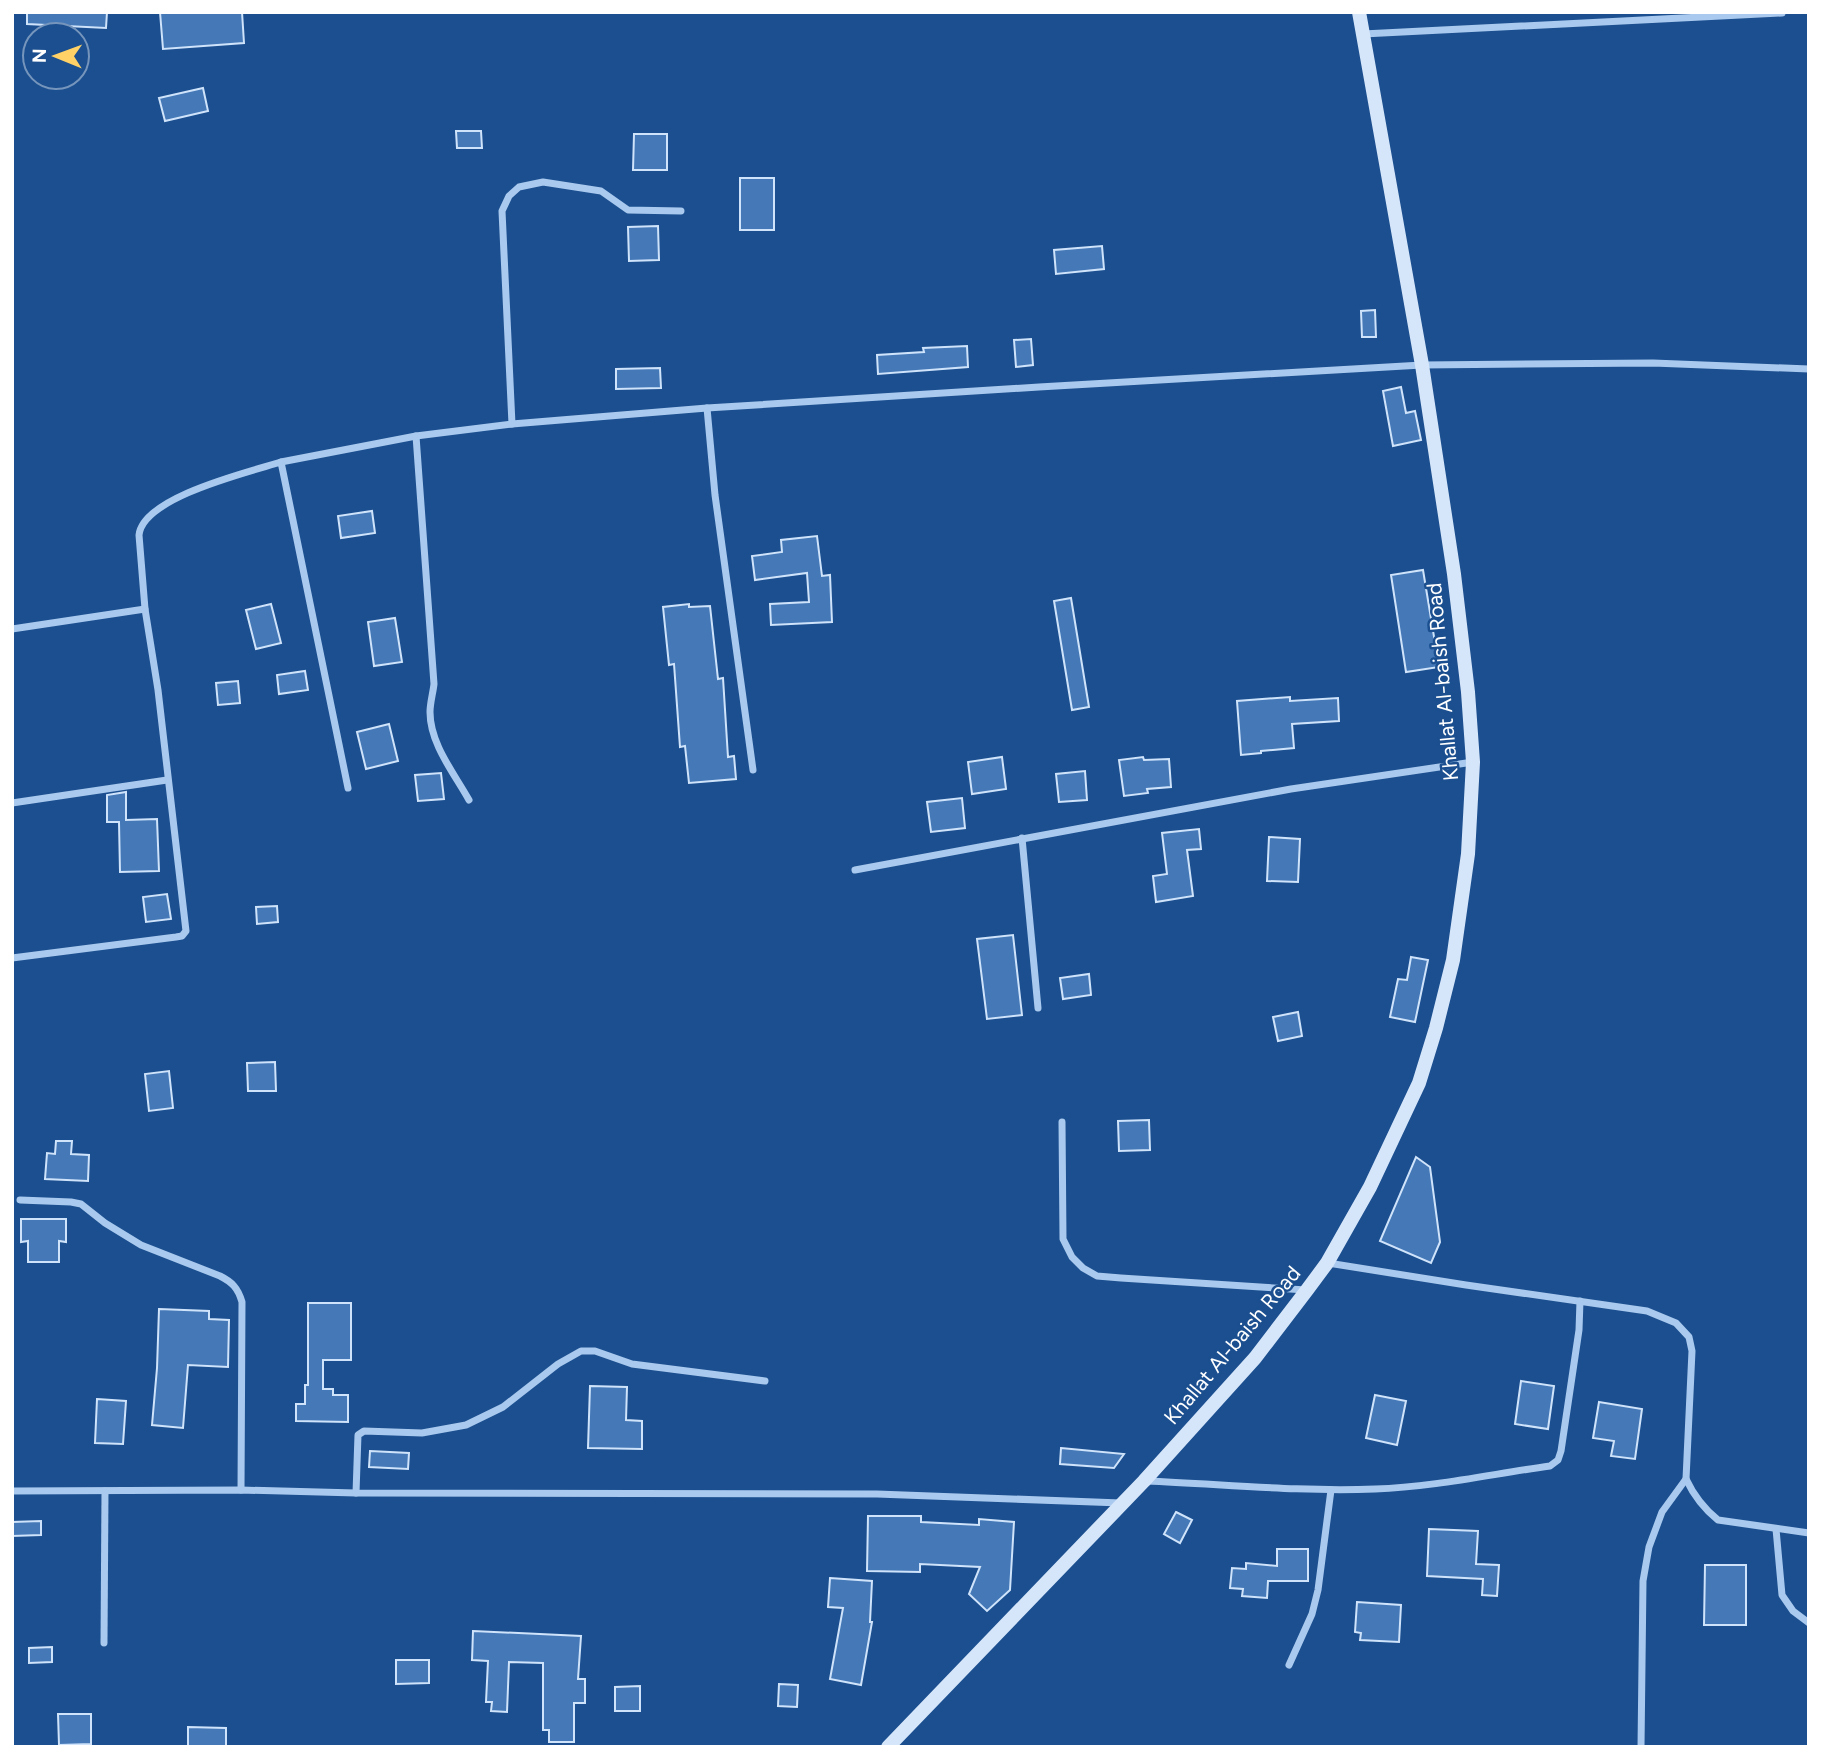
<svg xmlns="http://www.w3.org/2000/svg" width="1821" height="1759" font-family="Figtree,sans-serif">
<rect width="100%" height="100%" fill="#1b4f8f"/>
<!-- building -->
<g fill="#4478b7" stroke="#cfe3fa" stroke-width="2">
<polygon points="27,12 107,12 106,28 27,24"/>
<polygon points="160,12 242,12 244,43 163,49"/>
<polygon points="203,88 208,111 165,121 159,98"/>
<polygon points="456,131 481,131 482,148 457,148"/>
<polygon points="634,134 667,134 667,170 633,170"/>
<rect x="740" y="178" width="34" height="52"/>
<polygon points="658,226 659,260 629,261 628,227"/>
<polygon points="1102,246 1104,269 1056,274 1054,250"/>
<polygon points="1375,310 1376,337 1362,337 1361,311"/>
<polygon points="1031,339 1033,365 1016,367 1014,340"/>
<polygon points="967,346 968,367 878,374 877,355 924,352 923,348"/>
<polygon points="660,368 661,388 616,389 616,369"/>
<polygon points="1401,387 1406,413 1415,411 1421,440 1393,446 1383,391"/>
<polygon points="372,511 375,533 341,538 338,516"/>
<polygon points="817,536 822,576 830,575 832,622 771,625 770,604 809,602 807,573 755,580 752,556 782,552 781,540"/>
<polygon points="1423,570 1439,667 1406,672 1391,575"/>
<polygon points="1071,598 1089,707 1072,710 1054,601"/>
<polygon points="271,604 281,643 256,649 246,610"/>
<polygon points="689,604 689,607 710,606 718,679 723,678 728,757 734,756 736,779 689,783 685,746 680,747 674,664 669,665 663,607"/>
<polygon points="395,618 402,662 374,666 368,622"/>
<polygon points="305,671 308,690 279,694 277,675"/>
<polygon points="238,681 240,703 218,705 216,683"/>
<polygon points="1290,697 1290,701 1338,698 1339,721 1292,724 1294,748 1261,751 1261,753 1241,755 1237,701"/>
<polygon points="389,724 398,761 366,769 357,732"/>
<polygon points="1002,757 1006,789 972,794 968,762"/>
<polygon points="1143,757 1144,760 1169,759 1171,787 1147,789 1148,793 1124,796 1119,760"/>
<polygon points="1085,771 1087,800 1059,802 1056,774"/>
<polygon points="441,773 444,799 418,801 415,775"/>
<polygon points="126,792 126,820 157,819 159,871 120,872 119,822 107,822 107,795"/>
<polygon points="962,798 965,828 931,832 927,802"/>
<polygon points="1199,829 1201,849 1187,850 1193,896 1156,902 1153,876 1167,874 1162,833"/>
<polygon points="1269,837 1300,839 1298,882 1267,881"/>
<polygon points="167,894 171,919 146,922 143,897"/>
<polygon points="277,906 278,922 257,924 256,907"/>
<polygon points="1013,935 1022,1015 987,1019 977,939"/>
<polygon points="1411,957 1428,960 1415,1022 1390,1017 1398,979 1407,980"/>
<polygon points="1089,974 1091,995 1063,999 1060,978"/>
<polygon points="1298,1012 1302,1036 1278,1041 1273,1017"/>
<polygon points="275,1062 276,1091 248,1091 247,1063"/>
<polygon points="169,1071 173,1108 149,1111 145,1074"/>
<polygon points="1149,1120 1150,1150 1119,1151 1118,1121"/>
<polygon points="56,1141 72,1141 71,1154 89,1155 88,1181 45,1179 47,1153 55,1154"/>
<polygon points="1416,1157 1430,1167 1440,1242 1431,1263 1380,1241"/>
<polygon points="21,1219 66,1219 66,1242 59,1241 59,1262 28,1262 28,1241 21,1242"/>
<polygon points="308,1303 351,1303 351,1360 323,1360 323,1389 333,1389 333,1395 348,1395 348,1422 296,1421 296,1404 305,1404 305,1385 308,1385"/>
<polygon points="159,1309 209,1311 209,1319 229,1320 228,1367 188,1365 183,1428 152,1425 157,1368"/>
<polygon points="1521,1381 1554,1386 1548,1429 1515,1424"/>
<polygon points="590,1386 627,1387 626,1420 642,1421 642,1449 588,1448"/>
<polygon points="1375,1395 1406,1401 1397,1445 1366,1438"/>
<polygon points="97,1399 126,1401 123,1444 95,1443"/>
<polygon points="1599,1402 1642,1409 1635,1459 1611,1456 1614,1441 1593,1438"/>
<polygon points="1061,1448 1124,1454 1114,1468 1060,1464"/>
<polygon points="370,1451 409,1453 408,1469 369,1467"/>
<polygon points="1176,1512 1192,1520 1180,1543 1164,1534"/>
<polygon points="868,1516 921,1516 921,1522 979,1525 979,1519 1014,1522 1010,1590 987,1611 969,1594 980,1567 920,1564 920,1572 867,1571"/>
<polygon points="41,1521 41,1535 12,1536 12,1522"/>
<polygon points="1429,1529 1478,1531 1476,1564 1499,1565 1497,1596 1482,1595 1483,1579 1427,1576"/>
<polygon points="1277,1549 1308,1549 1308,1581 1268,1581 1267,1598 1242,1596 1243,1589 1230,1588 1232,1568 1246,1569 1246,1563 1277,1566"/>
<polygon points="1705,1565 1746,1565 1746,1625 1704,1625"/>
<polygon points="830,1578 872,1581 870,1622 872,1622 861,1685 830,1679 843,1608 828,1607"/>
<polygon points="1357,1602 1401,1605 1399,1642 1360,1640 1361,1633 1355,1632"/>
<polygon points="473,1631 581,1636 578,1679 585,1679 585,1703 574,1703 574,1742 549,1742 549,1730 543,1730 543,1663 509,1662 507,1712 491,1711 492,1702 486,1702 488,1661 472,1660"/>
<polygon points="52,1647 52,1662 29,1663 29,1648"/>
<polygon points="396,1660 429,1660 429,1683 396,1684"/>
<polygon points="779,1684 798,1685 797,1707 778,1706"/>
<polygon points="640,1686 640,1711 615,1711 615,1687"/>
<polygon points="58,1714 91,1714 91,1744 59,1745"/>
<polygon points="188,1727 226,1728 226,1747 188,1747"/>
</g>
<g fill="none" stroke-linecap="round" stroke-linejoin="round">
<!-- street -->
<g stroke="#a9c9ee" stroke-width="7">
<polyline points="1363,34 1782,13"/>
<polyline points="707,408 715,495 753,770"/>
<polyline points="512,424 502,211 509,196 519,187 543,182 601,191 628,210 681,211"/>
<path d="M416,436L434,684C433,693 430,703 430,712C430,744 454,773 469,800"/>
<polyline points="281,462 416,436 512,424 707,408 1039,387 1422,365 1653,363 1809,369"/>
<polyline points="12,629 145,609"/>
<polyline points="12,803 167,780"/>
<polyline points="1022,838 1038,1008"/>
<polyline points="855,870 1291,789 1473,762"/>
<path d="M12,958L176,937L182,936L186,931L158,690L145,609L139,535C143,497 249,472 281,462L348,788"/>
<polyline points="1062,1122 1063,1239 1072,1257 1083,1268 1097,1276 1121,1278 1306,1290"/>
<path d="M20,1200L71,1202L81,1204L105,1223L141,1245L220,1276C232,1282 238,1288 242,1302L241,1490"/>
<path d="M1328,1263L1466,1285L1647,1311L1676,1323L1689,1337L1692,1351L1686,1479C1694,1496 1703,1508 1718,1520L1809,1533"/>
<path d="M1146,1481C1222,1484 1299,1492 1375,1489C1434,1487 1492,1474 1550,1466L1558,1460L1561,1451L1579,1330L1580,1301"/>
<polyline points="12,1491 241,1490 356,1493 877,1494 1121,1503"/>
<polyline points="356,1493 358,1435 364,1431 422,1433 466,1425 503,1407 558,1364 581,1351 595,1351 632,1364 765,1381"/>
<polyline points="1776,1529 1782,1595 1793,1611 1809,1623"/>
<polyline points="104,1643 105,1491"/>
<polyline points="1289,1665 1312,1614 1318,1590 1331,1490"/>
<polyline points="1641,1747 1643,1581 1649,1547 1662,1512 1686,1479"/>
</g>
<!-- secondary -->
<polyline stroke="#d6e6fa" stroke-width="14" points="888,1747 1144,1481 1255,1358 1307,1290 1327,1263 1370,1187 1419,1083 1436,1028 1453,960 1468,854 1473,762 1468,692 1454,574 1422,365 1359,12"/>
</g>
<g text-anchor="middle" dominant-baseline="central" stroke-width="5" stroke-linejoin="round" paint-order="stroke">
<!-- street labels -->
<g font-size="21" fill="#fff" stroke="#1b4f8f">
<text transform="translate(1442 682) rotate(-95)">Khallat Al-baish Road</text>
<text transform="translate(1232 1345) rotate(-50)">Khallat Al-baish Road</text>
</g>
</g>
<!-- border -->
<rect width="1821" height="1759" fill="none" stroke="#ffffff" stroke-width="28"/>
<!-- north arrow -->
<g transform="translate(56 56) rotate(271)"><circle r="33" fill="#1b4f8f" stroke="#7695bc" stroke-width="2"/>
<path d="M0-5L12 26L0 18L-12 26Z" fill="#ffd166"/>
<text y="-10" font-size="19" font-weight="bold" text-anchor="middle" fill="#ffffff">N</text>
</g>
</svg>
